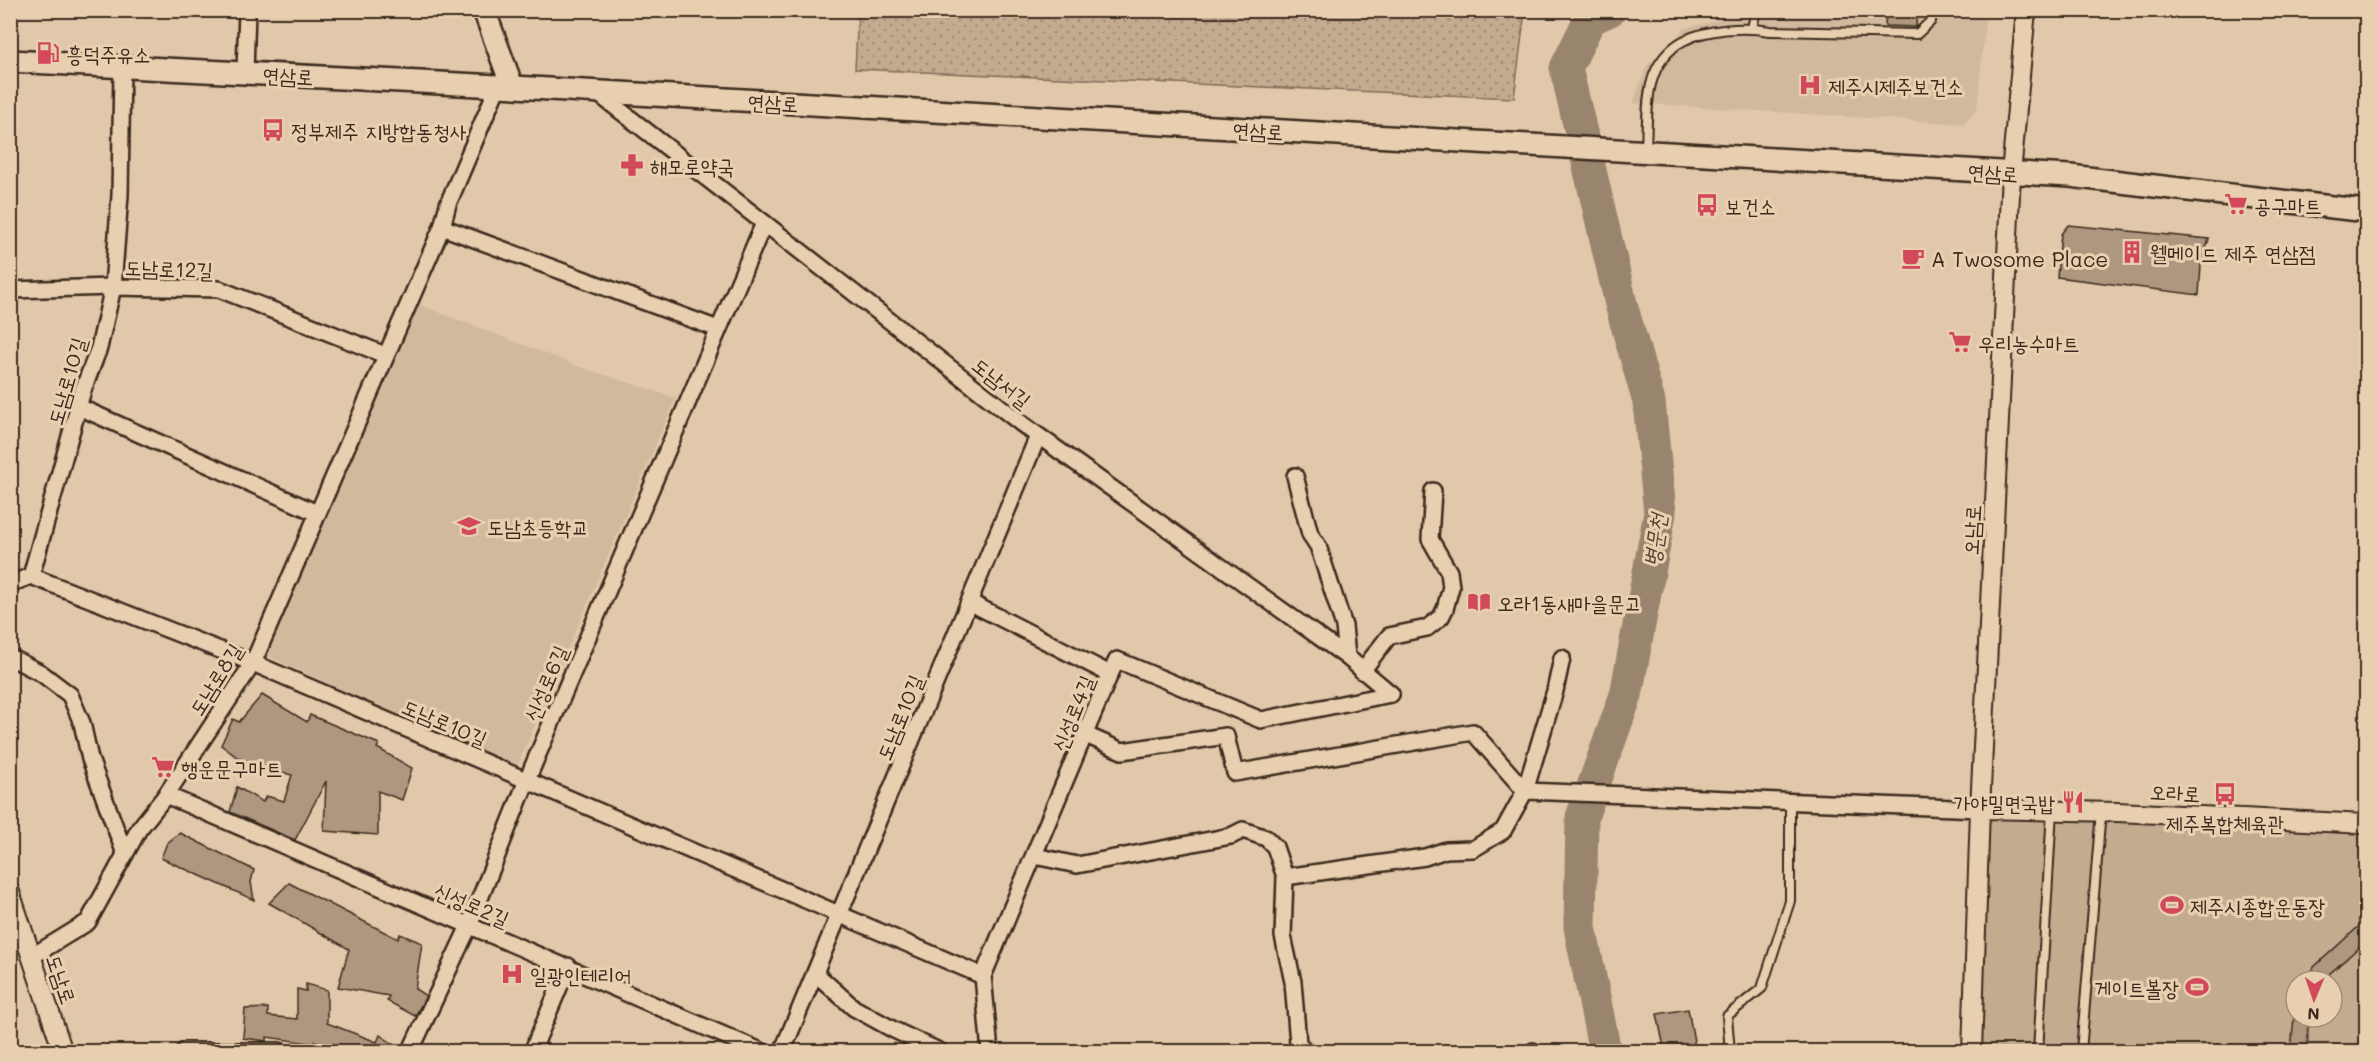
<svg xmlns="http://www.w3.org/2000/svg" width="2377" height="1062" font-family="Mali,'Poor Story',sans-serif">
<defs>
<pattern id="park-dots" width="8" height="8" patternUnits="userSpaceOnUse" patternTransform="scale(1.5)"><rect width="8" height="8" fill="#c3ab90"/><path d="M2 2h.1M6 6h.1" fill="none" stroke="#a08b75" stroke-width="1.8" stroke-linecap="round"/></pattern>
</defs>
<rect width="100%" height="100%" fill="#e1c8aa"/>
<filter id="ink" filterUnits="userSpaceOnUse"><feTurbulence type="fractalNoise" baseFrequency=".0167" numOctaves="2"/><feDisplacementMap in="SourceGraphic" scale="12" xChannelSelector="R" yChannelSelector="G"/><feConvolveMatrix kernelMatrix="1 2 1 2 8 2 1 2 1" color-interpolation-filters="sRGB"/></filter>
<g filter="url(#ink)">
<!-- built -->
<g fill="#d1b99d">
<polygon points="1748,11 1986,11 1977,110 1964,124 1633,103 1647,66 1685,28 1743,14"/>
<polygon points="412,302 583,368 676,398 516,769 263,654"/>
</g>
<!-- park -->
<polygon fill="url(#park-dots)" stroke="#7f6a57" stroke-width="1.5" points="858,11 858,10 1525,11 1514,98 855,69"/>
<!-- pitch -->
<path fill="#c3ab90" stroke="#7f6a57" stroke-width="1.5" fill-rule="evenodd" d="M1980,809L2366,828V1051L1972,1052ZM2296,981H2332V1017H2296Z"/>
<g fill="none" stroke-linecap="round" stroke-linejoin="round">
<!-- river -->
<polyline stroke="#99846d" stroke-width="33" points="1605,1052 1580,927 1582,817 1626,695 1660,513 1649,402 1622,308 1566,68 1590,19 1610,10"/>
</g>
<!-- building -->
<g fill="#ad977f" stroke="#3b2a1e" stroke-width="1.5">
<polygon points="1886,10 1917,10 1916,27 1885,26"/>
<polygon points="2068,225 2209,239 2201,265 2199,295 2057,277 2061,234"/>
<polygon points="262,695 307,722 310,715 379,744 377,748 412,768 402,800 378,791 378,835 324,831 326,781 295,840 230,812 237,787 263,802 266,796 284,801 292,775 256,765 256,767 237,757 221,745 233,719 239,722"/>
<polygon points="180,833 254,870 251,882 254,900 161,858 167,843"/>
<polygon points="289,883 398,939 400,934 422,943 415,989 426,996 415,1016 387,1001 389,996 338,987 349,949 269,903"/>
<polygon points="2367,919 2367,940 2326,977 2325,981 2308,981 2314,967"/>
<polygon points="306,984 327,990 327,1023 377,1042 380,1035 401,1049 400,1052 349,1052 315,1041 315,1044 267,1037 267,1041 243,1038 245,1009 268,1008 268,1016 297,1019 297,989 306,991"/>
<polygon points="1688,1009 1696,1052 1665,1052 1657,1014"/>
<polygon points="2294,1017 2309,1017 2307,1052 2291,1052"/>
</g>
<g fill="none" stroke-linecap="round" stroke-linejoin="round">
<!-- service casing -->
<g stroke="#3b2a1e" stroke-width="12">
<g id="service">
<polyline points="1752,28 1756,10"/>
<path d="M1646,151C1647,132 1646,98 1652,81C1656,65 1668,49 1683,41C1706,29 1744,26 1770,31L1917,34L1931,21L1932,10"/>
<polyline points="1730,1052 1727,1016 1762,988 1790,901 1790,801"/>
<polyline points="2038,1052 2052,810"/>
<polyline points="2081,1052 2101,811"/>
</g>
</g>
<!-- minor casing -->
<g stroke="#3b2a1e" stroke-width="20">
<g id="minor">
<polyline points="245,73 247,10"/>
<polyline points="595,91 1022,424 1347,657 1391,694"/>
<polyline points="442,227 718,329"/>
<polyline points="10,290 113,287 219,289 385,355"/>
<polyline points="79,407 317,513"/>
<polyline points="1295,476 1310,534 1318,546 1344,626 1347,657"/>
<polyline points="31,576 253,663 983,976"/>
<polyline points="10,584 31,576 83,390 99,348 113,287 120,195 122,67"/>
<polyline points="10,657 41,673 70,695 82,723 90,759 125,854"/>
<polyline points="1362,671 1389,636 1427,628 1441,617 1445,609 1451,587 1449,572 1430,539 1433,491"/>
<polyline points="1110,674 1117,660 1261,720 1391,694"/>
<polyline points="1086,735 1122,751 1226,736 1235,773 1473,732 1525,791 1980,809"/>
<polyline points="166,795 763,1052"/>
<polyline points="1035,856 1077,865 1231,836 1243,830 1266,838 1275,847 1285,877 1283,936 1293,982 1298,1043 1305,1052"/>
<polyline points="1285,877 1425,857 1446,850 1473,849 1503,831 1525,791 1555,691 1562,658"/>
<polyline points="31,957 88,922 139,829 166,795 253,663 442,227 448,204 498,86"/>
<polyline points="816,974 854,1008 894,1030 941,1052"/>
<polyline points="410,1052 469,926 527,780 764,223"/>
<polyline points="532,1052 568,966"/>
<polyline points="782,1052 969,602"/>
<polyline points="990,1052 983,976 1110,674 969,602 1038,436"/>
<polyline points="1533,1052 1533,1051"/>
</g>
</g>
<!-- tertiary casing -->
<g stroke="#3b2a1e" stroke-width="22">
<g id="tertiary">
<polyline points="1980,809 2117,812 2366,824"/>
<polyline points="10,892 63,1052"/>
<polyline points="185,1052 279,1052"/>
<polyline points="1972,1052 1980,809 2011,174 2026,10"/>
</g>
</g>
<!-- secondary casing -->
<g stroke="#3b2a1e" stroke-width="26">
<g id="secondary">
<polyline points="484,10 512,86"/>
<polyline points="10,61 498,86 2070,176 2366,211"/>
</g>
</g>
<!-- service -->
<use href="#service" stroke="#e8cfb0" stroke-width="8"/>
<!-- minor -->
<use href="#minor" stroke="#e8cfb0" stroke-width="15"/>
<!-- tertiary -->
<use href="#tertiary" stroke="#e8cfb0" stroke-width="18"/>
<!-- secondary -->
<use href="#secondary" stroke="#e8cfb0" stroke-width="21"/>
</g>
</g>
<!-- icons -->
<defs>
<g id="fuel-bare" transform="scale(1.8)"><path d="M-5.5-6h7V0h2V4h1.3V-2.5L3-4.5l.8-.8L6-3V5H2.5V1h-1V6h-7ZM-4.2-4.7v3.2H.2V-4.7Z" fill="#d1495b" stroke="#e8cfb0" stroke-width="2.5" paint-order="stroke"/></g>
<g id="hospital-bare" transform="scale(1.8)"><path d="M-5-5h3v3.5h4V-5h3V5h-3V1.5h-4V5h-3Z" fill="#d1495b" stroke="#e8cfb0" stroke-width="2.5" paint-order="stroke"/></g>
<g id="bus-bare" transform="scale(1.8)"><path d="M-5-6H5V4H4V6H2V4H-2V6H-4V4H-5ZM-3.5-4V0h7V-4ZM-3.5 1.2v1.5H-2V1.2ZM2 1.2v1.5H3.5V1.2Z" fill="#d1495b" stroke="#e8cfb0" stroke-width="2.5" paint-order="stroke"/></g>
<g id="pharmacy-bare" transform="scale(1.8)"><path d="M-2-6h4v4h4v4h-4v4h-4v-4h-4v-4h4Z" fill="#d1495b" stroke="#e8cfb0" stroke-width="2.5" paint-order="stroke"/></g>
<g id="supermarket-bare" transform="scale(1.8)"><path d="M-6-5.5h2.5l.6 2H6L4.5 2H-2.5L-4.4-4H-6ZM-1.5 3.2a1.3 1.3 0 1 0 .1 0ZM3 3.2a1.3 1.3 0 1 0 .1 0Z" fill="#d1495b" stroke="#e8cfb0" stroke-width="2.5" paint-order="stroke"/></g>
<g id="building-bare" transform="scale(1.8)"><path d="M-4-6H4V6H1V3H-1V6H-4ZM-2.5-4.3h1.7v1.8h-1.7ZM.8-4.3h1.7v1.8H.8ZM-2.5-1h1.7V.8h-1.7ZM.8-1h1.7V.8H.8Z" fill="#d1495b" stroke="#e8cfb0" stroke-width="2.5" paint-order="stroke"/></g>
<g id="cafe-bare" transform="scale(1.8)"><path d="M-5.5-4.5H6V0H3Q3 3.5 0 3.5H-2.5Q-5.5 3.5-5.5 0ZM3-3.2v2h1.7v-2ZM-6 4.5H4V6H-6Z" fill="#d1495b" stroke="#e8cfb0" stroke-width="2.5" paint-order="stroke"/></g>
<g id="school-bare" transform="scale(1.8)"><path d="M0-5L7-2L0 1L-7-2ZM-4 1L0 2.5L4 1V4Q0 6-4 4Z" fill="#d1495b" stroke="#e8cfb0" stroke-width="2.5" paint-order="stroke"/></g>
<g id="library-bare" transform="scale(1.8)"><path d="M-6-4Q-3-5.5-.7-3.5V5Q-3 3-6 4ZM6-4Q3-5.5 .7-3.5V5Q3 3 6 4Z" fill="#d1495b" stroke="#e8cfb0" stroke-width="2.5" paint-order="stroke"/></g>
<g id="restaurant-bare" transform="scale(1.8)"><path d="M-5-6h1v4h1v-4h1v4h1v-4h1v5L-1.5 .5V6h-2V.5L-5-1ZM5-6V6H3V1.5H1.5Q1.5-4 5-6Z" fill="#d1495b" stroke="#e8cfb0" stroke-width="2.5" paint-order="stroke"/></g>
<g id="stadium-bare" transform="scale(1.8)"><path d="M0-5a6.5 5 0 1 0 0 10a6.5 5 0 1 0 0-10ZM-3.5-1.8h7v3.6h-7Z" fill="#d1495b" stroke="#e8cfb0" stroke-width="2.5" paint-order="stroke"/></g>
</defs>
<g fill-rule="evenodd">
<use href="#fuel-bare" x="48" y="53"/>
<use href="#hospital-bare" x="1810" y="85"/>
<use href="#bus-bare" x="273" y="130"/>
<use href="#pharmacy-bare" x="632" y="165"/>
<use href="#supermarket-bare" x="2236" y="204"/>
<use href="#bus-bare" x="1707" y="205"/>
<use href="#building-bare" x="2132" y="252"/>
<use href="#cafe-bare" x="1913" y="258"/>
<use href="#supermarket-bare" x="1960" y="342"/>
<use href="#school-bare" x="469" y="526"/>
<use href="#library-bare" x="1479" y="602"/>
<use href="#supermarket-bare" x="163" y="767"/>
<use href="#bus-bare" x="2225" y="794"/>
<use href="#restaurant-bare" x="2073" y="802"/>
<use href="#stadium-bare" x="2172" y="905"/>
<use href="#hospital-bare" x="512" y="974"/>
<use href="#stadium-bare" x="2197" y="987"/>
</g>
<g text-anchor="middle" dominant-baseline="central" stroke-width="6" stroke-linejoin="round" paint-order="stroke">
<!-- poi labels -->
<g font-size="21" fill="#3b2a1e" stroke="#e8cfb0" text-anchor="start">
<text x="66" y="53">흥덕주유소</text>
<text x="1828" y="85">제주시제주보건소</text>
<text x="291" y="130">정부제주 지방합동청사</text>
<text x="650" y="165">해모로약국</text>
<text x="2254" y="204">공구마트</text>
<text x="1725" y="205">보건소</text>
<text x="2150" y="252">웰메이드 제주 연삼점</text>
<text x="1931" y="258">A Twosome Place</text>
<text x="1978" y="342">우리농수마트</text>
<text x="487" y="526">도남초등학교</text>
<text x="1497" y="602">오라1동새마을문고</text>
<text x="181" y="767">행운문구마트</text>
<text x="2055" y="802" text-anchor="end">가야밀면국밥</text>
<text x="2225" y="822" text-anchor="middle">제주복합체육관</text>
<text x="2190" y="905">제주시종합운동장</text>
<text x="530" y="974">일광인테리어</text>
<text x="2179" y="987" text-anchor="end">게이트볼장</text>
</g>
<!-- street labels -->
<g font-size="21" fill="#3b2a1e" stroke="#e8cfb0">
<text transform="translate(288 75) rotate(3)">연삼로</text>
<text transform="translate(773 102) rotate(3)">연삼로</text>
<text transform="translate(1258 130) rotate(3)">연삼로</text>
<text transform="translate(1993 172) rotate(4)">연삼로</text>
<text transform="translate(169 268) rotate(2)">도남로12길</text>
<text transform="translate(66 381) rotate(-74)">도남로10길</text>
<text transform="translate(1002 382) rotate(38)">도남서길</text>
<text transform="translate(1971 530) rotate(-87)">오남로</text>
<text transform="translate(215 679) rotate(-58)">도남로8길</text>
<text transform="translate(545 683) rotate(-67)">신성로6길</text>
<text transform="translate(1072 713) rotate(-68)">신성로4길</text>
<text transform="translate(899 717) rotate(-68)">도남로10길</text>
<text transform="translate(445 722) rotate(23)">도남로10길</text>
<text transform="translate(2175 792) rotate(3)">오라로</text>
<text transform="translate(472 904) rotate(23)">신성로2길</text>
<text transform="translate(62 979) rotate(71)">도남로</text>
</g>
<!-- water labels -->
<g font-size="22" font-style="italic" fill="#524032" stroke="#e8cfb0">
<text transform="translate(1654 540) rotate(-82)">병문천</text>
</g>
</g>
<!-- margin -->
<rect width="2377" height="1062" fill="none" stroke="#e8cfb0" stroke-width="36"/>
<rect x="18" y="18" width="2341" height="1026" fill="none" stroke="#3b2a1e" stroke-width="2" filter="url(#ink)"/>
<!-- north arrow -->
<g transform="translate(2314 999) rotate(182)"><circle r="28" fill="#e8cfb0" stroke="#a38d76" stroke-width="1.5"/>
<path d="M0-4.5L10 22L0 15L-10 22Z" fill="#d1495b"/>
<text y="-9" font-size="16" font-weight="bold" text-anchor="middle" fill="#3b2a1e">N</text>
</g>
</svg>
